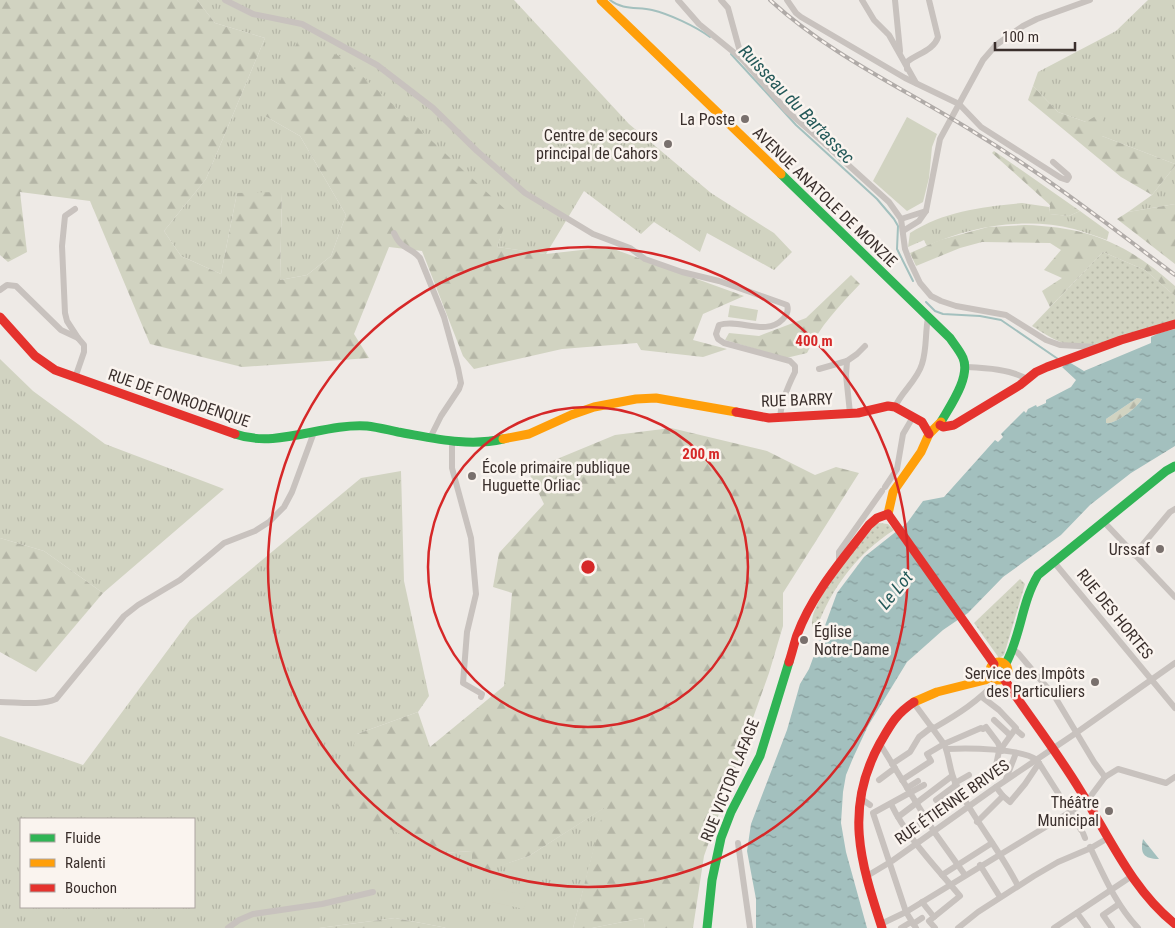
<svg xmlns="http://www.w3.org/2000/svg" width="1175" height="928" font-family="'Roboto Condensed',sans-serif">
<defs>
<pattern id="grass-tufts" width="24" height="20" patternUnits="userSpaceOnUse" patternTransform="scale(1.25)"><rect width="24" height="20" fill="#d1d3c1"/><path d="M3 7l-1-3M5 7V3M7 7l1-3M15 17l-1-3M17 17v-4M19 17l1-3" fill="none" stroke="#b4b5a6"/></pattern>
<pattern id="forest-firs" width="22" height="20" patternUnits="userSpaceOnUse" patternTransform="scale(1.25)"><rect width="22" height="20" fill="#d1d3c1"/><path d="M5 1l3.5 6h-7zM16 11l3.5 6h-7z" fill="#b4b5a6"/></pattern>
<pattern id="garden-dots" width="8" height="8" patternUnits="userSpaceOnUse" patternTransform="scale(1.25)"><rect width="8" height="8" fill="#d1d3c1"/><path d="M2 2h.1M6 6h.1" fill="none" stroke="#b4b5a6" stroke-width="1.8" stroke-linecap="round"/></pattern>
<pattern id="water-ripples" width="26" height="14" patternUnits="userSpaceOnUse" patternTransform="scale(1.25)"><rect width="26" height="14" fill="#a3c0be"/><path d="M2 4q2-2 4 0t4 0M15 11q2-2 4 0t4 0" fill="none" stroke="#869c9b"/></pattern>
</defs>
<rect width="100%" height="100%" fill="#eeeae6"/>
<!-- grass -->
<g fill="url(#grass-tufts)" fill-rule="evenodd">
<polygon points="197,0 514,0 629,124 711,193 774,233 792,252 774,270 707,233 700,252 654,222 641,234 584,191 546,254 497,247 508,213 265,116 300,136 346,215 331,256 307,275 280,280 282,193 237,193 221,274 181,256 164,231 206,179 265,38 215,23"/>
<polygon points="1148,0 1175,0 1175,164 1102,136 1086,122 1058,112 1033,86 1038,72 1116,31"/>
<polygon points="1175,166 1175,204 1128,212 1152,195"/>
<path d="M1022,203L1049,207L1050,214L1069,216L1080,211L1109,232L1107,240C1096,236 1085,232 1074,229C1026,217 971,226 927,246L924,240L908,247L910,233C944,211 982,207 1022,203Z"/>
<polygon points="0,359 33,391 105,444 224,489 103,593 44,551 0,538"/>
<path d="M401,471L404,581L429,696L418,712L357,734L442,853L472,851V875L529,856L605,807L573,928H447L395,918L319,928H0V736L83,765L190,620L361,478ZM21,819H194V907H21Z"/>
<polygon points="643,918 645,928 592,928"/>
</g>
<!-- forest -->
<g fill="url(#forest-firs)">
<polygon points="0,0 197,0 215,23 265,38 206,179 164,231 181,256 221,274 237,193 282,192 280,280 307,275 331,256 346,215 300,136 265,116 298,40 342,57 509,213 497,247 546,254 608,247 744,296 703,314 693,340 727,349 703,357 641,350 637,343 562,349 474,369 463,356 422,251 389,247 354,334 369,358 242,367 150,344 90,201 20,192 27,252 8,262 0,255"/>
<polygon points="1033,86 1058,112 1086,122 1102,112 1102,136 1175,164 1175,166 1152,195 1121,177 1028,100"/>
<polygon points="994,151 1080,211 1069,216 1049,214 1050,205 992,153"/>
<polygon points="1175,204 1175,264 1117,219 1128,212"/>
<path d="M1025,225C1089,227 1128,244 1175,286V296L1145,270L1103,252L1050,307L1042,291L1062,278L1044,270L1061,250L1050,243L982,242L960,248L916,266L910,253L940,240L988,227Z"/>
<path d="M851,275L860,284C839,306 820,326 807,353L786,358L725,340L729,333L759,336L806,318Z"/>
<path d="M1137,398L1142,399C1138,407 1115,425 1106,423V419L1109,417Z"/>
<polygon points="671,428 767,451 815,475 836,467 859,473 783,593 783,626 769,673 704,856 693,928 645,928 643,918 592,928 573,928 604,808 529,856 472,876 472,851 443,853 337,806 357,734 418,712 430,747 504,686 512,593 493,587 499,553 544,504 528,471 615,435"/>
<polygon points="0,538 44,551 103,593 36,672 0,652"/>
<polygon points="395,918 447,928 319,928"/>
</g>
<!-- garden -->
<g fill="url(#garden-dots)">
<path d="M1103,252L1145,270L1175,296V322C1145,331 1093,352 1063,343C1052,339 1042,332 1032,326Z"/>
<path d="M879,523L888,524L894,530C857,554 831,588 816,630L814,629C801,610 862,542 875,525Z"/>
<polygon points="1020,579 1025,584 1004,655 999,658 974,623"/>
</g>
<!-- pitch -->
<g fill="#d1d3c1">
<polygon points="907,117 937,134 932,147 929,178 923,202 907,211 873,181"/>
<polygon points="730,305 758,310 756,321 728,317"/>
<polygon points="495,889 527,895 524,909 492,902"/>
</g>
<!-- water -->
<g fill="url(#water-ripples)" fill-rule="evenodd">
<path d="M1175,329V446L1131,473L1090,505L1061,535L1003,577L968,613L943,630L907,662L868,726L853,758L846,775L843,792L841,823L846,852L867,928H756V899L747,851L751,824L787,730L800,684L809,669L837,593L864,557L907,523L923,501L944,497L995,440L998,442L1003,437L1001,434L1024,411L1026,413L1028,409L1036,405L1037,407L1046,403V400L1071,387L1076,380L1062,367L1069,362L1084,371L1151,343V337L1159,333ZM1137,398L1142,399C1138,407 1115,425 1106,423V419L1109,417Z"/>
<path d="M1143,839L1159,859C1143,859 1140,853 1143,839Z"/>
</g>
<g fill="none" stroke-linecap="round" stroke-linejoin="round">
<!-- stream -->
<g stroke="#a3c0be" stroke-width="2">
<path d="M610,0C622,10 637,7 652,10C669,14 695,26 710,37"/>
<polyline points="731,54 796,125 877,199 894,219 898,226 897,249 913,281"/>
<polyline points="926,302 935,311 943,314 980,316 1001,320 1058,359"/>
</g>
<!-- street -->
<g stroke="#c8c2be" stroke-width="6">
<path d="M225,0L253,14L302,24L377,65L433,108L477,151L525,193L593,234L630,248L645,259L682,272L719,281L787,305C789,311 787,315 783,319C766,337 739,318 719,325L716,334L718,339L724,343L790,361L795,366V372C788,386 781,402 780,418"/>
<polyline points="678,0 699,24 742,59 787,111 824,143 889,202 901,219 905,249 910,262 920,283 931,296 941,301 956,306 1006,315 1046,340 1060,345 1096,347"/>
<polyline points="721,0 728,8 742,59"/>
<polyline points="787,0 796,13 801,17 905,78 959,104 981,127 1061,178 1067,180 1069,177 1068,175 1053,162"/>
<polyline points="862,0 874,20 889,35 916,83"/>
<polyline points="895,0 900,51"/>
<path d="M907,69V62C917,54 934,50 938,37L929,0"/>
<polyline points="75,209 65,216 62,246 65,313 67,321 78,338"/>
<polyline points="901,219 926,211"/>
<polyline points="903,231 919,221 926,211 940,139 983,60 996,45 1023,26 1037,19 1090,0"/>
<path d="M394,233C402,251 410,246 420,258L444,317L458,368L461,383L459,389L441,416L430,438"/>
<polyline points="0,290 7,285 16,286 61,330 78,338 84,345 84,352 75,378"/>
<path d="M965,367C985,368 1010,369 1027,379"/>
<polyline points="819,369 847,361"/>
<path d="M895,407C901,392 917,381 922,364C927,349 925,333 928,318"/>
<polyline points="850,413 846,375 847,361 857,354 865,346"/>
<polyline points="452,442 452,468 471,538 476,594 467,632 463,683 482,694 481,697"/>
<polyline points="885,487 897,469 903,434 913,417"/>
<polyline points="1103,521 1175,597"/>
<polyline points="1134,555 1170,512 1175,509"/>
<polyline points="1053,561 1175,708"/>
<polyline points="841,563 839,560 839,552 882,491"/>
<polyline points="1013,649 1018,653 1055,697 1094,762 1105,777"/>
<polyline points="982,697 999,710 1016,728 1003,746 1002,751"/>
<path d="M0,702C17,702 40,706 56,699L124,616L138,605L180,580L224,543L255,531L269,522L284,507L292,492L313,435V431"/>
<path d="M913,702L944,744C950,757 949,771 956,784C974,820 1000,850 1018,886"/>
<polyline points="994,720 1010,735"/>
<path d="M934,728C960,713 977,702 998,680"/>
<polyline points="1015,729 1022,735"/>
<polyline points="880,744 935,833 965,875"/>
<path d="M947,749C967,748 1021,748 1037,760L1074,818"/>
<polyline points="892,764 910,752 919,737 932,727"/>
<polyline points="995,770 999,751"/>
<polyline points="1006,779 1016,753"/>
<polyline points="879,780 895,768"/>
<polyline points="902,780 931,761 927,754 944,744 981,728 983,729 986,727 998,743 1001,751"/>
<polyline points="955,783 969,775"/>
<polyline points="907,788 918,781"/>
<polyline points="1003,796 1010,802 1025,784 1039,763"/>
<polyline points="859,799 863,800 870,805"/>
<polyline points="936,800 956,785"/>
<path d="M891,804C908,839 936,867 960,896L934,917"/>
<polyline points="898,817 952,776"/>
<polyline points="977,822 1003,796 996,787"/>
<polyline points="1077,823 1081,830"/>
<polyline points="909,833 926,818"/>
<polyline points="1083,833 1085,838"/>
<polyline points="738,843 750,928"/>
<path d="M1090,847C1104,876 1116,905 1138,928"/>
<polyline points="980,865 1000,897"/>
<polyline points="942,875 992,843"/>
<polyline points="867,876 892,861 996,787 1076,733 1175,663"/>
<polyline points="922,902 934,917 929,921 935,928"/>
<polyline points="1077,913 1088,928"/>
<polyline points="881,924 906,912 1070,812 1087,801 1105,777 1118,769 1166,783 1175,777"/>
<polyline points="913,924 922,918"/>
<polyline points="228,928 239,920 253,914 322,904 373,892"/>
<polyline points="901,928 911,922"/>
<polyline points="916,928 906,912 873,813 924,785"/>
<polyline points="958,928 978,912 1034,876 1058,862 1091,848 1108,838"/>
<polyline points="1054,928 1132,876"/>
<polyline points="1112,928 1103,915 1119,904"/>
</g>
<!-- fast -->
<g stroke="#30b455" stroke-width="9">
<path d="M781,174L950,338C954,344 960,351 963,358C971,377 950,406 941,422"/>
<path d="M235,434C277,449 323,423 367,426C377,427 388,430 398,432C433,438 468,447 503,439"/>
<path d="M1005,665C1021,637 1021,603 1038,575L1166,471L1175,466"/>
<polyline points="707,928 712,880 721,838 731,812 760,756 789,662"/>
</g>
<!-- slow -->
<g stroke="#ff9f0a" stroke-width="9">
<polyline points="601,0 781,174"/>
<polyline points="503,439 529,434 571,415 594,407 636,399 656,398 736,412"/>
<polyline points="888,514 893,492 921,452 929,434 941,422"/>
<circle cx="999" cy="671" r="9"/>
<polyline points="914,702 937,692 985,680 992,676"/>
</g>
<!-- jam -->
<g stroke="#e5322d" stroke-width="9">
<polyline points="0,317 35,356 55,370 235,434"/>
<polyline points="736,412 769,418 858,413 888,406 895,407 922,422 929,434"/>
<polyline points="940,425 943,427 954,425 1020,385 1036,372 1047,367 1121,340 1175,324"/>
<polyline points="888,514 994,664"/>
<path d="M789,662C792,653 794,644 797,635C812,594 843,559 869,525L877,518L888,514"/>
<path d="M1004,679C1029,716 1057,752 1080,790C1109,836 1132,890 1175,924"/>
<path d="M882,928C860,861 844,808 880,743C891,724 896,714 914,702"/>
</g>
<!-- rail casing -->
<g stroke="#b0aba8" stroke-width="4">
<path id="rail" d="M770,0C831,56 907,90 977,134C1046,176 1110,226 1175,275"/>
</g>
<!-- rail -->
<use href="#rail" stroke="#faf4ef" stroke-width="2" stroke-dasharray="5.5" stroke-linecap="butt"/>
</g>
<!-- distance rings -->
<g fill="none" stroke="#d62828" stroke-width="2.5">
<circle cx="588" cy="567" r="160"/>
<circle cx="588" cy="567" r="320"/>
</g>
<!-- markers -->
<g fill="#79706d" stroke="#faf4ef" stroke-width="2">
<circle cx="745" cy="119" r="5"/>
<circle cx="668" cy="144" r="5"/>
<circle cx="472" cy="476" r="5"/>
<circle cx="1160" cy="549" r="5"/>
<circle cx="804" cy="640" r="5"/>
<circle cx="1095" cy="682" r="5"/>
<circle cx="1109" cy="811" r="5"/>
</g>
<g text-anchor="middle" dominant-baseline="central" stroke-width="5" stroke-linejoin="round" paint-order="stroke">
<!-- poi labels -->
<g font-size="16" fill="#3a2f2c" stroke="#faf4ef" text-anchor="end">
<text x="735" y="119">La Poste</text>
<text x="658" y="135">Centre de secours<tspan x="658" dy="18">principal de Cahors</tspan></text>
<text x="482" y="467" text-anchor="start">École primaire publique<tspan x="482" dy="18">Huguette Orliac</tspan></text>
<text x="1150" y="549">Urssaf</text>
<text x="814" y="631" text-anchor="start">Église<tspan x="814" dy="18">Notre-Dame</tspan></text>
<text x="1085" y="673">Service des Impôts<tspan x="1085" dy="18">des Particuliers</tspan></text>
<text x="1099" y="802">Théâtre<tspan x="1099" dy="18">Municipal</tspan></text>
</g>
<!-- street labels -->
<g font-size="16" fill="#3a2f2c" stroke="#faf4ef">
<text transform="translate(825 197) rotate(44)">AVENUE ANATOLE DE MONZIE</text>
<text transform="translate(179 398) rotate(19)">RUE DE FONRODENQUE</text>
<text transform="translate(797 400) rotate(-2)">RUE BARRY</text>
<text transform="translate(1115 614) rotate(51)">RUE DES HORTES</text>
<text transform="translate(730 780) rotate(-68)">RUE VICTOR LAFAGE</text>
<text transform="translate(952 802) rotate(-35)">RUE ÉTIENNE BRIVES</text>
</g>
<!-- water labels -->
<g font-size="18" font-style="italic" fill="#245959" stroke="#faf4ef">
<text transform="translate(797 104) rotate(46)">Ruisseau du Bartassec</text>
<text transform="translate(895 590) rotate(-50)">Le Lot</text>
</g>
</g>
<circle cx="588" cy="567" r="8" fill="#d62828" stroke="#faf4ef" stroke-width="2.5"/>
<g font-size="15" text-anchor="middle" font-weight="bold" fill="#d62828" stroke="#faf4ef" stroke-width="5" stroke-linejoin="round" paint-order="stroke">
<text x="814" y="346">400 m</text>
<text x="701" y="459">200 m</text>
</g>
<!-- legend -->
<rect x="20" y="818" width="175" height="90" fill="#faf4ef" stroke="#ada5a1"/>
<rect x="30" y="834" width="25" height="8" fill="#30b455" stroke="#ada5a1"/>
<text x="65" y="843" font-size="15" fill="#3a2f2c">Fluide</text>
<rect x="30" y="859" width="25" height="8" fill="#ff9f0a" stroke="#ada5a1"/>
<text x="65" y="868" font-size="15" fill="#3a2f2c">Ralenti</text>
<rect x="30" y="884" width="25" height="8" fill="#e5322d" stroke="#ada5a1"/>
<text x="65" y="893" font-size="15" fill="#3a2f2c">Bouchon</text>
<!-- scale -->
<path d="M995 42v8h80v-8" fill="none" stroke="#3a2f2c" stroke-width="2.5"/>
<text x="1002" y="42" font-size="15" fill="#3a2f2c" stroke="#faf4ef" stroke-width="4" paint-order="stroke">100 m</text>
</svg>
